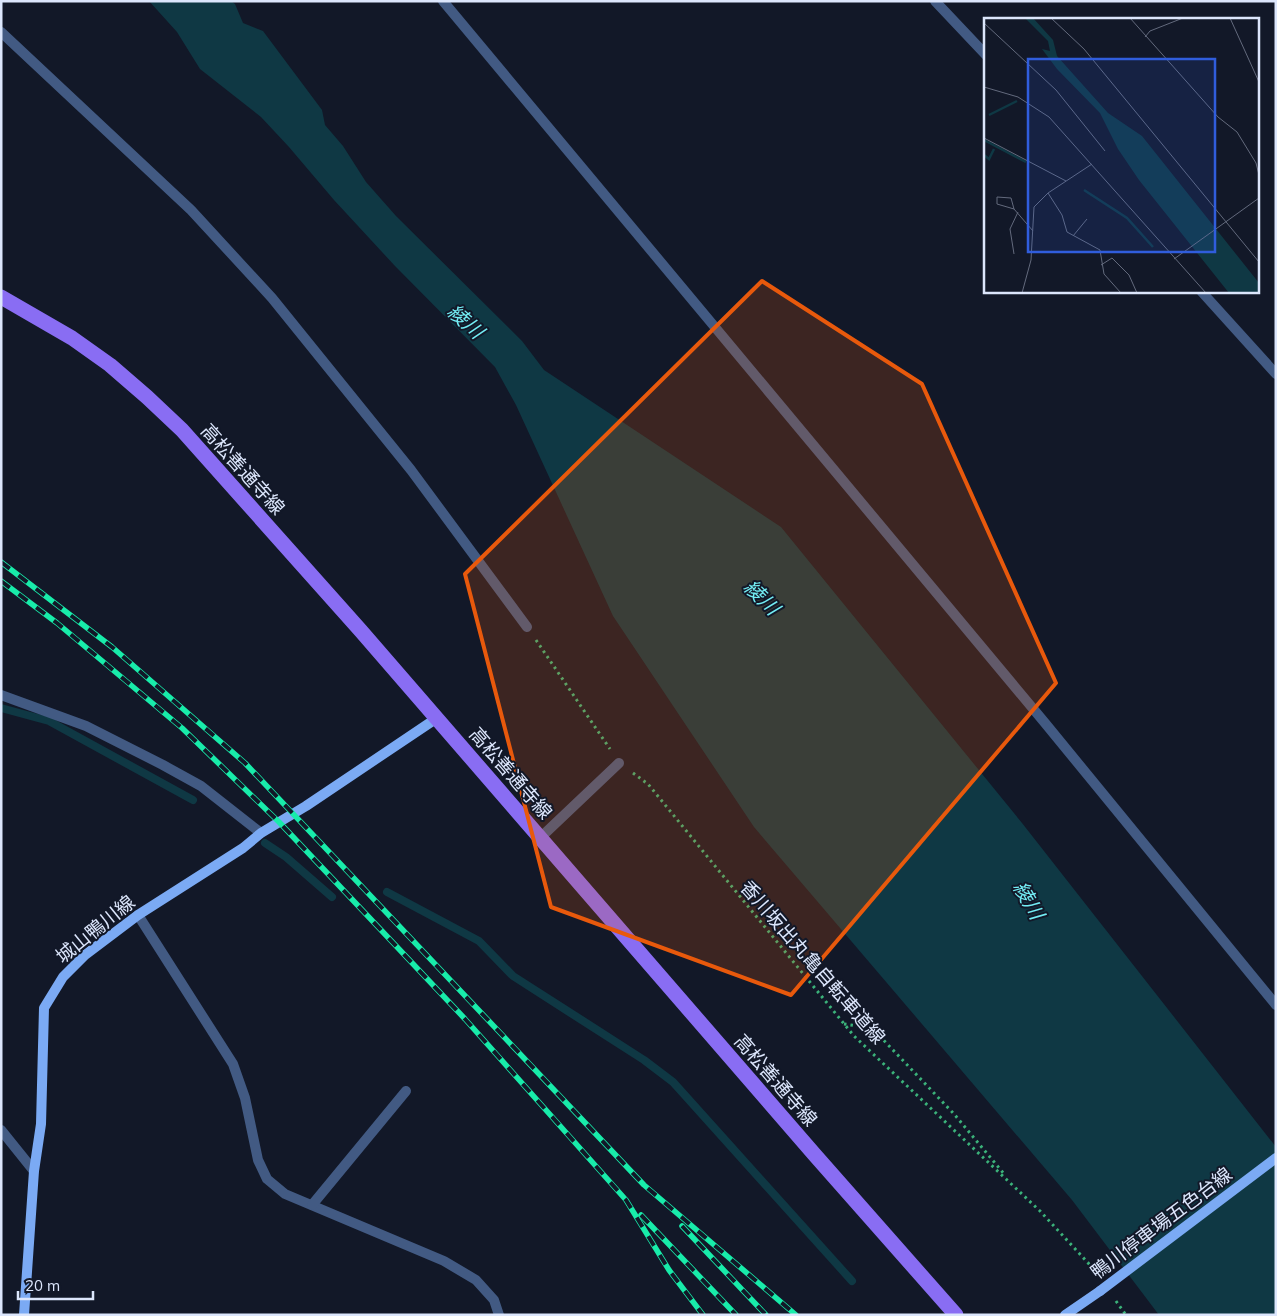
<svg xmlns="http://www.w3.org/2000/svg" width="1277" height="1316" font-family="Mulish,'Noto Sans JP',sans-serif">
<rect width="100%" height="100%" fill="#121828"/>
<!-- water -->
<polygon fill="#0f3844" points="149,1 231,1 235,4 243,23 263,31 322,110 325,125 343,146 366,182 396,216 522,341 544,370 781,527 1022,823 1276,1147 1276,1315 1159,1315 1072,1200 754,827 613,616 516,405 495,367 395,266 334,200 289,147 261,117 200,69 177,32"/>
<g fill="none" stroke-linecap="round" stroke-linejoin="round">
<!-- stream -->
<g stroke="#0f3844" stroke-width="8">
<polyline points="1,708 49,721 193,800"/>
<polyline points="265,843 286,857 332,897"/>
<polyline points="387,892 479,941 513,976 644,1060 673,1082 852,1281"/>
</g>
<!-- path -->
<g stroke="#3bb27a" stroke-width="3" stroke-dasharray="2.5 4" stroke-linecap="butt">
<polyline points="536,640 610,749"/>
<polyline points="633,773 648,784 854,1036 1040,1211 1090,1265 1097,1273"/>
<polyline points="844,1024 872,1028 954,1114 1005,1175"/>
<polyline points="1116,1301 1126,1315"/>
</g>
<!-- service -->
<polyline stroke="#425a83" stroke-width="10" points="540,838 619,763"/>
<!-- minor -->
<g stroke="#425a83" stroke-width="10">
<polyline points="443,1 1045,723 1276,1005"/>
<polyline points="935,1 986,55"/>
<polyline points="1,32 191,210 272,298 411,470 527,627"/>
<polyline points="1201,291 1276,374"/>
<polyline points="1,695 86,726 163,765 201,786 261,833"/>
<polyline points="138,915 233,1064 245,1098 258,1160 267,1179 285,1194 444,1261 476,1280 494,1300 499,1315"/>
<polyline points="1,1130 34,1171"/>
<polyline points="312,1205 406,1091"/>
</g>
<!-- secondary -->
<g stroke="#7baaf4" stroke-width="10">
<polyline points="24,1315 34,1171 41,1124 44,1008 63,977 85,955 138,915 243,848 261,833 306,806 437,718"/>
<polyline points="1065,1315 1100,1291"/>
</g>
<!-- primary -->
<polyline stroke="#896df3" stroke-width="15" points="1,297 72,338 110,365 147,397 182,430 361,631 814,1154 956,1315"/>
<!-- rail casing -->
<g stroke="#18ecaa" stroke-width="5.5">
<g id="rail">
<polyline points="1,562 112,647 245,763 644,1185 796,1315"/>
<polyline points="1,581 57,623 182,728 279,822 465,1019 626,1200 669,1270 703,1315"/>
<polyline points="641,1215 736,1315"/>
<polyline points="682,1226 766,1315"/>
</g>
</g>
<!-- rail -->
<use href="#rail" stroke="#121828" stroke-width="4" stroke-dasharray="11" stroke-linecap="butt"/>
<!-- secondary-bridge -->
<polyline stroke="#7baaf4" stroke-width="10" points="1100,1291 1276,1158"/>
</g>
<!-- marked area -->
<path fill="#e8590c" fill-opacity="0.2" stroke="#e8590c" stroke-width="4" stroke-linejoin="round" d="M762,281L922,384L1056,683L791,995L551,907L465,574Z"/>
<g text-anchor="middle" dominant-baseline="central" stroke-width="4" stroke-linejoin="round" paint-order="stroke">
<!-- street labels -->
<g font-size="19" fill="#dce6fc" stroke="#121828">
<text transform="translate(243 469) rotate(48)">高松善通寺線</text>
<text transform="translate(511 773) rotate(49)">高松善通寺線</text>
<text transform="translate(95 929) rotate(-39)">城山鴨川線</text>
<text transform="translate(813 962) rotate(49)">香川坂出丸亀自転車道線</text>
<text transform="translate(776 1080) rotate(49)">高松善通寺線</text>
<text transform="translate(1161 1223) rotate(-37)">鴨川停車場五色台線</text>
</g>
<!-- water labels -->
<g font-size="20" font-style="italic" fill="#73edf4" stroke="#121828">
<text transform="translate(466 321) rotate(42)">綾川</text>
<text transform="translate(762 597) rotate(45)">綾川</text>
<text transform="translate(1029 900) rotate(60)">綾川</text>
</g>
</g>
<!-- overview -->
<g transform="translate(984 18)">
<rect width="275" height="275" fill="#121828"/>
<path d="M41,0H49L69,22L73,38L124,95L158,118L275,265V275H245L155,162L134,131L116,95L73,51L58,31L66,33L64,23Z" fill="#0f3844"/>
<path fill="none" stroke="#0f3844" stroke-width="2.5" d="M5,97L33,83M0,122L42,144M0,137L5,141L10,131M100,172L143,200L169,229"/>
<path fill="none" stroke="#636a7d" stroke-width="1" d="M67,0L100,31L275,244M146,0L234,99L253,114L272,145L275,157M246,0L275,64M0,5L72,72L121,133M161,19L166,13L199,0M0,69L34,79L65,99L222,275M0,120L82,163M64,175L78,197L83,214L116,232L120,256L137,275M30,191L13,186V179L27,180L30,191L49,213M89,218L103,201M30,236L26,211L34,194M190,241L275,180M117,247L128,240L145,257L153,275M38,275L47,242L50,189L64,175L108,146"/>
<path fill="#305ddc" fill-opacity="0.15" stroke="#305ddc" stroke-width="2.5" d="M44,41H231V234H44Z"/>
<rect width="275" height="275" fill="none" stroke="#dce6fc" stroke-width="2.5"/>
</g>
<!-- border -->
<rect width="1277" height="1316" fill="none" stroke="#dce6fc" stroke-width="5"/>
<!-- scale -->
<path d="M18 1291v8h75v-8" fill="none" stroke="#dce6fc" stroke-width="2.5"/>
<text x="25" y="1291" font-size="15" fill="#dce6fc" stroke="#121828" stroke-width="4" paint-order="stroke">20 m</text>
</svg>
